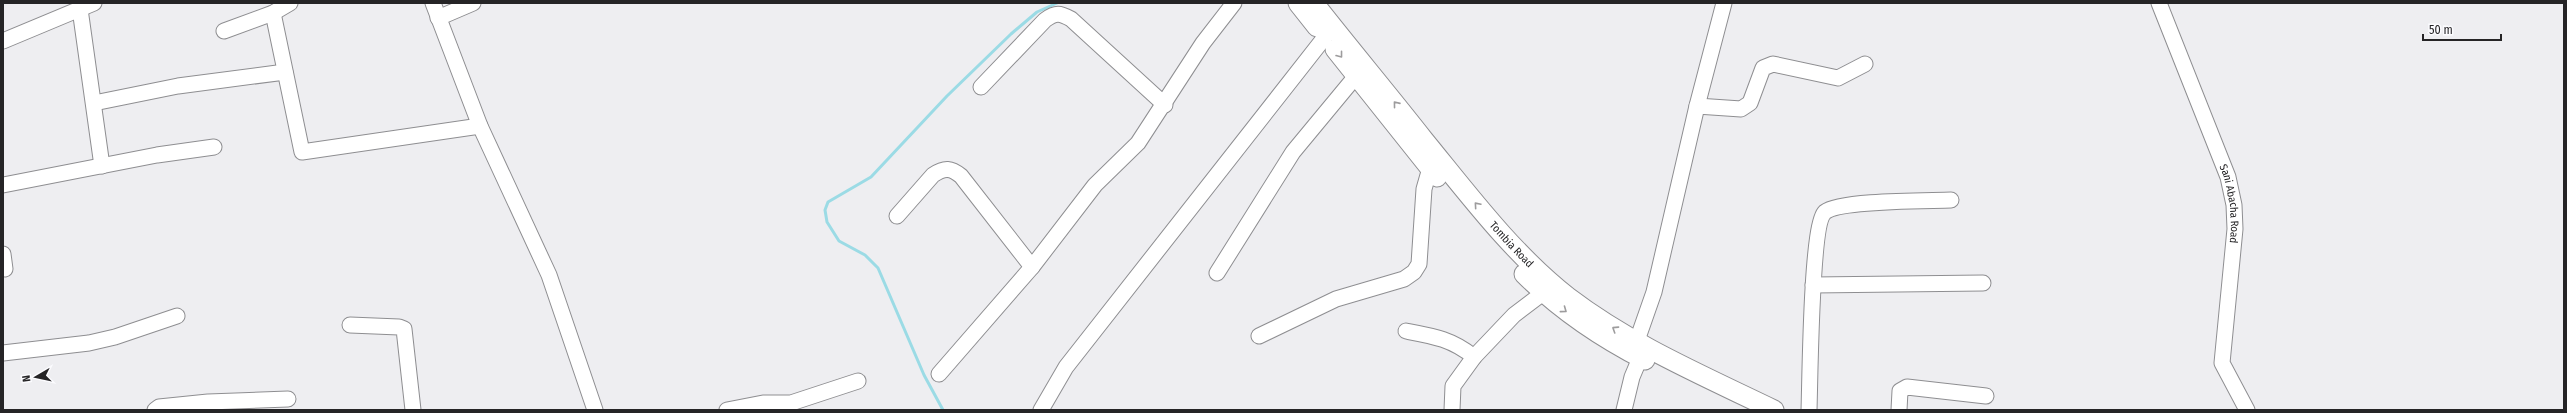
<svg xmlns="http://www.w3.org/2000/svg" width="2567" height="413" font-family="'Fira Sans Condensed',sans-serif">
<rect width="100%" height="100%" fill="#eeeef1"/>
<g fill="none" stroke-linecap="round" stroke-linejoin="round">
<!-- stream -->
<polyline stroke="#9bdbe5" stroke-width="3" points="943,410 924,375 878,268 865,255 839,241 827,222 825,210 828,202 871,177 947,96 1011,34 1037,12 1057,3"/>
<!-- minor casing -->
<g stroke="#8e8e91" stroke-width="17">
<g id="minor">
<polyline points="433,3 480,126 549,275 595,410"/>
<path id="s1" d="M2159,3L2228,177L2234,205L2235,229L2222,363L2247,410"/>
<polyline points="80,9 102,166"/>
<polyline points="273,13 302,152 480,126"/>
<polyline points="438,18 473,3"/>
<polyline points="224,31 273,13 290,3"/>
<polyline points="3,41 94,3"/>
<path d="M981,87L1045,20C1056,12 1060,13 1071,19L1165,105"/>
<polyline points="94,103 178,86 285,72"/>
<polyline points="1697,106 1741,109 1750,103 1763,68 1773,64 1838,78 1865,64"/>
<polyline points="3,185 157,155 214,147"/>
<path d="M897,216L933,175C945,167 951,168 961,176L1032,267"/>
<polyline points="3,254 5,269"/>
<polyline points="1217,273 1293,152 1356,76"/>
<polyline points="1813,285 1983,283"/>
<polyline points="350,325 399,327 404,329 413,410"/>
<path d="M1406,331C1433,336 1452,339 1474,357"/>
<polyline points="1259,336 1336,299 1404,279 1414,272 1419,264 1424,189 1430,168"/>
<polyline points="1633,352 1654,292 1697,106 1724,3"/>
<polyline points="3,353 89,343 115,337 177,316"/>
<polyline points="939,374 1032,267 1095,185 1138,143 1203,43 1234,3"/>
<polyline points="155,410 159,407 208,402 288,399"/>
<polyline points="727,410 763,403 791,403 858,381"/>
<polyline points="1041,410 1066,367 1325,37"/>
<polyline points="1452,410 1453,386 1474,357 1514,315 1543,293"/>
<polyline points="1624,410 1632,377 1640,358"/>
<path d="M1809,410C1810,383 1811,224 1825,212C1840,200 1929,201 1951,200"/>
<polyline points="1899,410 1900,391 1907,387 1986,396"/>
</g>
</g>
<!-- major casing -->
<g stroke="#8e8e91" stroke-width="21">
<g id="major">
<polyline points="1298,3 1317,27"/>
<path id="s2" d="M1314,3C1350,49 1388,94 1424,140C1469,195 1512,253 1568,297C1631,345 1704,376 1774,410"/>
<polyline points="1335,49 1437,177"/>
<path d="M1524,274C1560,310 1600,337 1645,360"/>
</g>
</g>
<!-- minor -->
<use href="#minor" stroke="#fff" stroke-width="15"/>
<!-- major -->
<use href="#major" stroke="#fff" stroke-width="19"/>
</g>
<!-- one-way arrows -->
<defs><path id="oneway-chevron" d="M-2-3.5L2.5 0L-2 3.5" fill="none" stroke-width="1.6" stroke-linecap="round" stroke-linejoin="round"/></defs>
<g stroke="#9d9c9d">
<use href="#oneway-chevron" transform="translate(1340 55) rotate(52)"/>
<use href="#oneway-chevron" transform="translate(1396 104) rotate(-129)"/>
<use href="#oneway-chevron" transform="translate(1477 205) rotate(-131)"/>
<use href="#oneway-chevron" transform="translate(1564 310) rotate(36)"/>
<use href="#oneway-chevron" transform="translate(1615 329) rotate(-147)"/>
</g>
<g text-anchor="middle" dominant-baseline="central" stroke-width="3" stroke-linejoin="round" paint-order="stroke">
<!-- street labels -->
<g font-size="11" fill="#252426" stroke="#fbfbfe">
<text stroke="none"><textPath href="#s1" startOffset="214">Sani Abacha Road</textPath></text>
<text stroke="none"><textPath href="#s2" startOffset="312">Tombia Road</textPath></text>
</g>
</g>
<!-- border -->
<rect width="2567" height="413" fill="none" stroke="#252426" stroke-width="8"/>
<!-- north arrow -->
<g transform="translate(36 377) rotate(261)" stroke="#fbfbfe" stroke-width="3" paint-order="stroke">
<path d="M0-3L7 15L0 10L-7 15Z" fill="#252426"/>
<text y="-6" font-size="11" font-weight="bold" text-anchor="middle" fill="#252426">N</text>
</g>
<!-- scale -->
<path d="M2423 34v6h78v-6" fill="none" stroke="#252426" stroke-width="2"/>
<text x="2429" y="34" font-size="12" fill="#252426" stroke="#fbfbfe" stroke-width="3" paint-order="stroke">50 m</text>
</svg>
